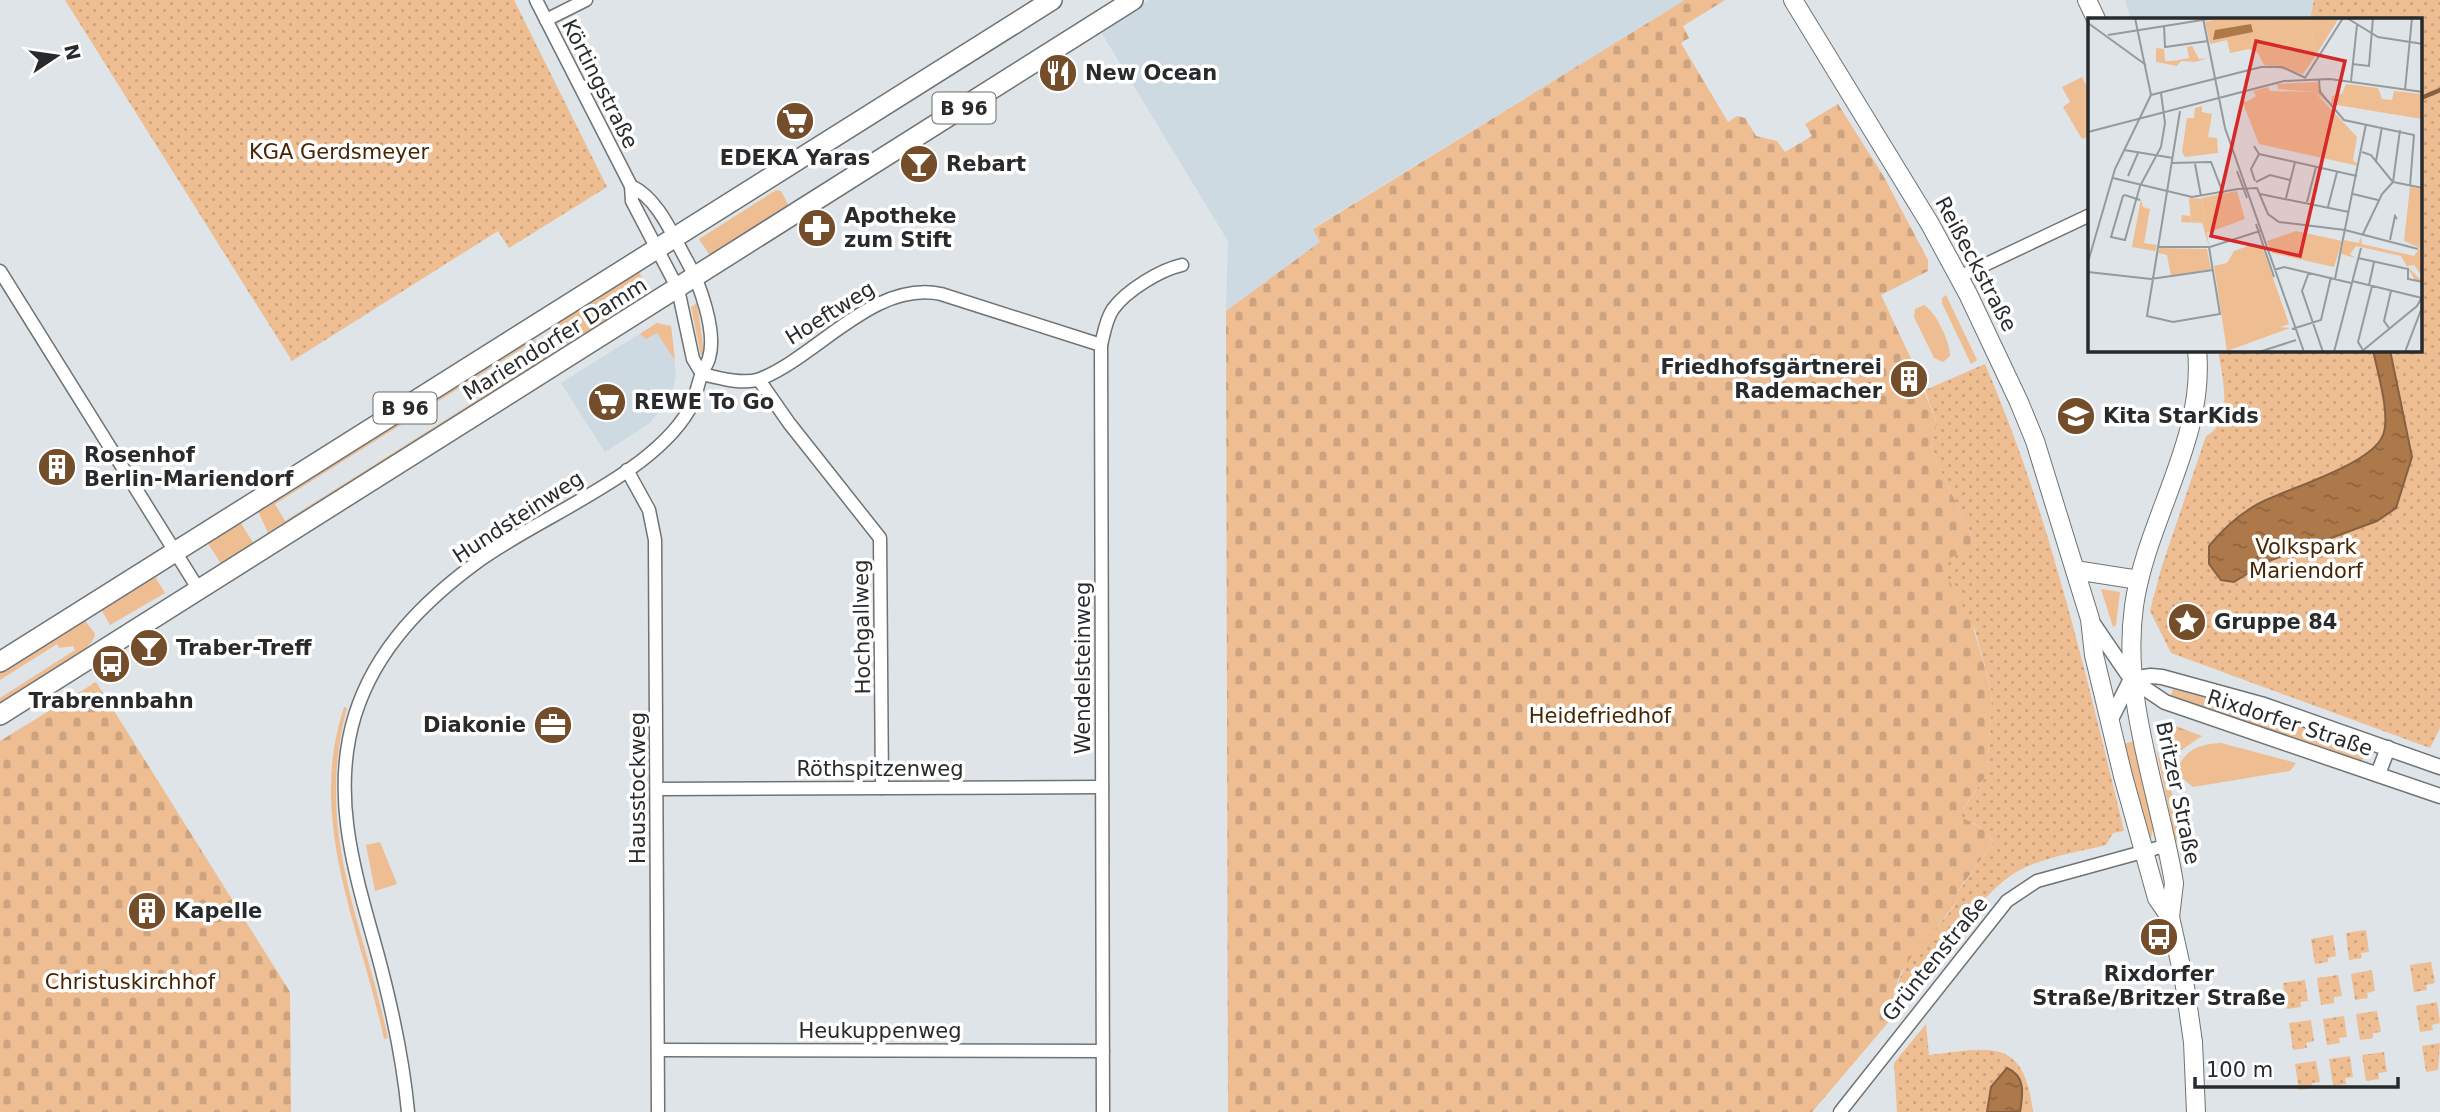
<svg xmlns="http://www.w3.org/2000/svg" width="2440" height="1112" font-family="'DejaVu Sans',sans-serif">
<defs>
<pattern id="forest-firs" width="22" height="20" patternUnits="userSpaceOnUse" patternTransform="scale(1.75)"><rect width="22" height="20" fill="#eebd92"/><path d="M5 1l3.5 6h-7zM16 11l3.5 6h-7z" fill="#cca37e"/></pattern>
<pattern id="cemetery-stones" width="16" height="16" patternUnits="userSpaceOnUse" patternTransform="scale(1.75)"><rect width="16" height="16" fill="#eebd92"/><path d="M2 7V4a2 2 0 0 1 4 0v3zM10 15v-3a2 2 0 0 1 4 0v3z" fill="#cca37e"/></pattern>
<pattern id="park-dots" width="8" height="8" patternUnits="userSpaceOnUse" patternTransform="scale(1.75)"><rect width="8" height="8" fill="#eebd92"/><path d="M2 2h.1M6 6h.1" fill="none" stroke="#cca37e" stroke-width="1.8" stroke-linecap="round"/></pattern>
<pattern id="water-ripples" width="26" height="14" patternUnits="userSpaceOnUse" patternTransform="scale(1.75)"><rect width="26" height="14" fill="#ae794a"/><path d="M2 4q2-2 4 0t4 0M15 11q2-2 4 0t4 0" fill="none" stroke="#8e633e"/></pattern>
</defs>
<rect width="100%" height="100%" fill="#dee4e7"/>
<!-- built -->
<g fill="#cddae2">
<polygon points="1150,0 1685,0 1313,228 1321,242 1226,311 1228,241 1101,32"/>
<polygon points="2125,0 2314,0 2310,19 2131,19"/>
<polygon points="657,323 671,326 676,375 672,394 650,423 605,452 561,383"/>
</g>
<!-- grass -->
<g fill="#eebd92" fill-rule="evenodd">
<polygon points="2082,77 2090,93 2090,136 2082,139 2063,107 2070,102 2062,87"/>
<polygon points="776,190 781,191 789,206 711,257 699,239"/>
<polygon points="638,270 651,294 560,348 549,328"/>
<polygon points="1946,295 1977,360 1971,364 1942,303 1942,298"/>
<polygon points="697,303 704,353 701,356 691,307"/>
<path d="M1924,305C1936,312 1950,342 1950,356L1943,362L1934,358L1914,317L1915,309Z"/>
<polygon points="657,323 671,326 675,360 657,333 646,339 640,334"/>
<path d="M533,337L547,359L268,533L258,511ZM526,346L536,363L285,521L275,504Z"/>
<polygon points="240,522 254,544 222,565 207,542"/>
<polygon points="154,575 165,593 110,625 101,609"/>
<polygon points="2101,589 2120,592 2116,625 2113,627"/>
<path d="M84,619L95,634C92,656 20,693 0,706V698L75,650L73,646L59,648L57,644L0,680V673Z"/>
<polygon points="2173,689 2228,704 2266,710 2368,747 2362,761 2171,695"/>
<path d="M344,707L347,708C314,832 363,921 388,1038L384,1039C361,928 306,822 344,707Z"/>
<polygon points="2135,741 2154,824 2150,843 2123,744"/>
<path d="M2221,743L2296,763L2290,771L2193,787L2176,773C2183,750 2199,744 2221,743Z"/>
<polygon points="2156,749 2170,785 2181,835 2176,842"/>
<polygon points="380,842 397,884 375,891 366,845"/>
</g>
<!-- forest -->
<polygon fill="url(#forest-firs)" points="2170,724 2202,736 2177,753 2170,763 2163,735"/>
<!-- cemetery -->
<g fill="url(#cemetery-stones)">
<polygon points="1685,0 1725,0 1683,26 1689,38 1681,43 1728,122 1737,116 1745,118 1756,136 1777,141 1785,152 1812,136 1805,124 1838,104 1884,177 1928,260 1928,271 1881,295 1914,365 1896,375 1904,391 1921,383 1937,424 1931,450 1976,545 1972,623 1992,693 1987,774 1963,809 1966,819 1986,831 1993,843 1958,891 1959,899 1901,972 1894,991 1892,1018 1812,1112 1228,1112 1226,311 1320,242 1313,229"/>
<polygon points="96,682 290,992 291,1112 0,1112 0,741"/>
</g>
<!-- park -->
<g fill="url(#park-dots)">
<polygon points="65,0 514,0 607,187 509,248 498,231 292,361"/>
<path d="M2314,0H2440V728L2430,748L2171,653L2150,611L2161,569L2206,436C2235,421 2222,377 2218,350H2421V19H2310Z"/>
<path d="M1985,364C2049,512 2086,674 2124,831L2113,833L2106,845C2077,852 2045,857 2018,871C1976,895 1923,978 1892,1018C1896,954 1927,946 1959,899L1958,892L1993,843C1988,829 1972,821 1958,817L1987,774L1992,693L1975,630L1940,563L1976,545L1931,450L1937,424L1925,390Z"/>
<polygon points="2366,930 2369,952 2361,953 2362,958 2349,960 2346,933"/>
<polygon points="2333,935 2336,956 2328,958 2328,962 2315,964 2311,939"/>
<polygon points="2431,962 2435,983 2426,985 2427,990 2414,992 2410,965"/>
<polygon points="2372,970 2375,991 2367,993 2368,998 2355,1000 2351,974"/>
<polygon points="2338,975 2342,996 2334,997 2334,1003 2321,1005 2317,978"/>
<polygon points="2305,980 2308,1001 2300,1002 2301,1007 2287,1009 2283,983"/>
<polygon points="2437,1002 2440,1023 2432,1025 2433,1030 2420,1032 2416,1006"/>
<polygon points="2377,1011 2381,1032 2373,1033 2373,1038 2360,1040 2356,1014"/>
<polygon points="2344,1016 2347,1037 2339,1038 2340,1043 2327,1045 2323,1019"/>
<polygon points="2311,1020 2314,1041 2306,1043 2307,1048 2293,1050 2289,1023"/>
<path d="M1926,1024L1929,1055C1990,1048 2024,1036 2033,1112H1897L1894,1063Z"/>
<polygon points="2440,1043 2438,1070 2426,1072 2422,1046"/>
<polygon points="2384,1052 2387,1072 2378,1073 2379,1079 2366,1081 2362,1055"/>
<polygon points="2350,1056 2353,1077 2345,1078 2346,1084 2333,1086 2329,1059"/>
<polygon points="2316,1061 2320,1082 2312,1083 2312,1088 2299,1090 2295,1064"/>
</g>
<!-- water -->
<g fill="url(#water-ripples)" stroke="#866141" stroke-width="2">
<path d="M2373,350H2390L2412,457L2396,508L2377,521L2266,562L2234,582L2221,580L2209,564V546C2223,529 2238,515 2258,504C2285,489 2372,465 2383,435C2391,415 2377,371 2373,350Z"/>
<path d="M2007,1068C2026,1076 2023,1094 2020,1112H1987L1991,1087Z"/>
</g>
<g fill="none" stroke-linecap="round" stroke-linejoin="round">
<!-- stream -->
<polyline stroke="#866141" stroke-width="4.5" points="2421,98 2440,90"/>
<!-- minor casing -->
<g stroke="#6e7375" stroke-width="15">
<g id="minor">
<polyline points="536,0 631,186 632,201 678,289 693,359 702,374"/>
<polyline points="546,20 586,0"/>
<polyline points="0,271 199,590"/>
<polyline points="1959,277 2090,215"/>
<path d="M702,374C718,378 744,385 760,379C818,356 874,280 941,294L1101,345"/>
<polyline points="759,380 789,423 880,538 882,788"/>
<polyline points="627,470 649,510 655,540 658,1112"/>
<polyline points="657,789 1102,787"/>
<polyline points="658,1050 1103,1051"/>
<path d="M408,1112C403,1058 391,1004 377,952C355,873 330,796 355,715C376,648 425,600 480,560C541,516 651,475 689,410C696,398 697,386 702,373C704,368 708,363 709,358C717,332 700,284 687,261C673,236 658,198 631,186"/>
<path d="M1103,1112L1101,345C1104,333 1106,319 1113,309C1127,290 1160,270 1182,265"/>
<polyline points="1840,1112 2007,901 2037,881 2168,845"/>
</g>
</g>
<!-- tertiary casing -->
<g stroke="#6e7375" stroke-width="17">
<g id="tertiary">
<polyline points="2092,622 2131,679 2165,702 2440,796"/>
<polyline points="2131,679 2151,676 2162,677 2264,705 2440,767"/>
<polyline points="2110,721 2131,679"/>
<polyline points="2378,774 2388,748"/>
</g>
</g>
<!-- secondary casing -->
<g stroke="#6e7375" stroke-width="20">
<g id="secondary">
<polyline points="1793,0 1930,224 1968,294 2019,402 2035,441 2090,619 2094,655 2123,776 2157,898 2170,917"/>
<polyline points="2087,0 2096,19"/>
<polyline points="2075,570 2139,580"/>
<path d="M2196,1112L2193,1042L2184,980L2170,917L2174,883C2159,791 2121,700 2134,606C2146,520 2206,439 2197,350"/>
</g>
</g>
<!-- primary casing -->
<g stroke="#6e7375" stroke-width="22">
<g id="primary">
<polyline points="0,662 1052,0"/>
<polyline points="0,715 1133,0"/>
</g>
</g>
<!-- minor -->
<use href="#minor" stroke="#fff" stroke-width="12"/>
<!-- tertiary -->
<use href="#tertiary" stroke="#fff" stroke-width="14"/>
<!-- secondary -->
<use href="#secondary" stroke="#fff" stroke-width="18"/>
<!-- primary -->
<use href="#primary" stroke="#fff" stroke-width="19"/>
</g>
<!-- icons -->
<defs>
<g id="restaurant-disc" transform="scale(2.0125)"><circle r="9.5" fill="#744e2b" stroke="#fff"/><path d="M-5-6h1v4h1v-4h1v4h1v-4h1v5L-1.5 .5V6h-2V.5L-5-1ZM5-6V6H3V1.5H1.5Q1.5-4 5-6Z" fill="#fff"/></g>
<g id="supermarket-disc" transform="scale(2.0125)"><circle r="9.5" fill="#744e2b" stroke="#fff"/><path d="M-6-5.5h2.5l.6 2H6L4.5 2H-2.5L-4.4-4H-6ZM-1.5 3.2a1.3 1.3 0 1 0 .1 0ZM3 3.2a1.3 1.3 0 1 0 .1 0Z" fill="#fff"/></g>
<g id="bar-disc" transform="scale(2.0125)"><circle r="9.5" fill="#744e2b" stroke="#fff"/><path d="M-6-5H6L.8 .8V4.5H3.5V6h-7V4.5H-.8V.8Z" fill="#fff"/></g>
<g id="pharmacy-disc" transform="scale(2.0125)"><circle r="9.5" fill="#744e2b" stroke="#fff"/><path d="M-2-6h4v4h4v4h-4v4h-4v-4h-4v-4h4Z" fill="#fff"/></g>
<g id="building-disc" transform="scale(2.0125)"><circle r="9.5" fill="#744e2b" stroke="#fff"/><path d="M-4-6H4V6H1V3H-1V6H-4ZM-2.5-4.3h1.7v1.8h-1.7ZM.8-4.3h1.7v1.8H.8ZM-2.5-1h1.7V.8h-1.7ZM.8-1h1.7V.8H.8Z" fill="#fff"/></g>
<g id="school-disc" transform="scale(2.0125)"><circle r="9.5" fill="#744e2b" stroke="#fff"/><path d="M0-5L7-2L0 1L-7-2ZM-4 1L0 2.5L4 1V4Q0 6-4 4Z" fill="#fff"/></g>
<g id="sight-disc" transform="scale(2.0125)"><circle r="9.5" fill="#744e2b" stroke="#fff"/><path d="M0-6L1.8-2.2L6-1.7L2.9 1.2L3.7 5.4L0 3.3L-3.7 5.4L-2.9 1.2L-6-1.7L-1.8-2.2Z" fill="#fff"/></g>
<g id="bus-disc" transform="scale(2.0125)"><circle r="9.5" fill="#744e2b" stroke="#fff"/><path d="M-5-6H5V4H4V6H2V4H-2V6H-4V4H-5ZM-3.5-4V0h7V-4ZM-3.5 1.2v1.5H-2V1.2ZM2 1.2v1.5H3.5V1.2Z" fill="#fff"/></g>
<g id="office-disc" transform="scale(2.0125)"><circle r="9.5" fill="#744e2b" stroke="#fff"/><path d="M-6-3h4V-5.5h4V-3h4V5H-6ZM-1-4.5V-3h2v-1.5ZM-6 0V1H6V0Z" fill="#fff"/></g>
</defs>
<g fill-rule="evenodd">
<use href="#restaurant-disc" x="1058" y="73"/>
<use href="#supermarket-disc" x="795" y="121"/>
<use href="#bar-disc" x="919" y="164"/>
<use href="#pharmacy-disc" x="817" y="228"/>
<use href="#building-disc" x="1909" y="379"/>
<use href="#supermarket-disc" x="607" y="402"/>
<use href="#school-disc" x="2076" y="416"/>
<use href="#building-disc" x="57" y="467"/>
<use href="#sight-disc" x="2187" y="622"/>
<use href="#bar-disc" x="149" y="648"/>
<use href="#bus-disc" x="111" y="664"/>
<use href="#office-disc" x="553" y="725"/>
<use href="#building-disc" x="147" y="911"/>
<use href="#bus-disc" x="2159" y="937"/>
</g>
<g text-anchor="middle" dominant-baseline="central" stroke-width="7" stroke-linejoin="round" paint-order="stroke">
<!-- shield labels -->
<g fill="#fff" stroke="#686a6b" stroke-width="2">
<rect x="932.5" y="92.5" width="63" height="31" rx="5"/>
<rect x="373.5" y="392.5" width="63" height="31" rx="5"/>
</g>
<g font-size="19" font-weight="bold" fill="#282a2b">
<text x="964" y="108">B 96</text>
<text x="405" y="408">B 96</text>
</g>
<!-- poi labels -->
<g font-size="21" font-weight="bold" fill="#282a2b" stroke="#fff" text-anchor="start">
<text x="1085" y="73">New Ocean</text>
<text x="795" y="158" text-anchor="middle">EDEKA Yaras</text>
<text x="946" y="164">Rebart</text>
<text x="844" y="216">Apotheke<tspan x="844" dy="24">zum Stift</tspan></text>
<text x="1882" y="367" text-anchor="end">Friedhofsgärtnerei<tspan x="1882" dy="24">Rademacher</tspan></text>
<text x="634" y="402">REWE To Go</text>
<text x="2103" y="416">Kita StarKids</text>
<text x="84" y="455">Rosenhof<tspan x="84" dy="24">Berlin-Mariendorf</tspan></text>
<text x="2214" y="622">Gruppe 84</text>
<text x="176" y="648">Traber-Treff</text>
<text x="111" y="701" text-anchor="middle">Trabrennbahn</text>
<text x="526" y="725" text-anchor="end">Diakonie</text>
<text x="174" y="911">Kapelle</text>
<text x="2159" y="974" text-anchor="middle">Rixdorfer<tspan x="2159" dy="24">Straße/Britzer Straße</tspan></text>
</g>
<!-- street labels -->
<g font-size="21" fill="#282a2b" stroke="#fff">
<text transform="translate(600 84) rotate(63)">Körtingstraße</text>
<text transform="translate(1976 264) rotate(62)">Reißeckstraße</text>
<text transform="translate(830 313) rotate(-32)">Hoeftweg</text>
<text transform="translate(555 339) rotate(-32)">Mariendorfer Damm</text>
<text transform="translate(518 517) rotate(-33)">Hundsteinweg</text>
<text transform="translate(862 627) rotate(-91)">Hochgallweg</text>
<text transform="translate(1083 668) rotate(-90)">Wendelsteinweg</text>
<text transform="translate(2290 723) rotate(18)">Rixdorfer Straße</text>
<text x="880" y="769">Röthspitzenweg</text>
<text transform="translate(638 788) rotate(-90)">Hausstockweg</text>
<text transform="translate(2178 793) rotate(78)">Britzer Straße</text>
<text transform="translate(1935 959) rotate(-51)">Grüntenstraße</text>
<text x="880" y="1031">Heukuppenweg</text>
</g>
<!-- park labels -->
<g font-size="21" fill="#482500" stroke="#fff">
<text x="339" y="152">KGA Gerdsmeyer</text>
<text x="2306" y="547">Volkspark<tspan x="2306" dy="24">Mariendorf</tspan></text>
<text x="1600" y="716">Heidefriedhof</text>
<text x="130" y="982">Christuskirchhof</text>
</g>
</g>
<!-- overview -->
<g transform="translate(2088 18)">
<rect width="334" height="334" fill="#dee4e7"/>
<path d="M179,0H251L228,37L224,13L212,23L208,10L211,23L191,27ZM322,169L334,171V227L316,223ZM101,180L113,181L117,203L103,204ZM160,228L175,231L201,306L192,309L202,310L139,333L126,248L139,245L146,233Z" fill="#eebd92"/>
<path d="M180,69L182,73L227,74L269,119L265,142L271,148L171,126L152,78L158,84L168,78L165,73ZM114,88V94L124,96L120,119L129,120L130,135L97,139L94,134L99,100H106L107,90ZM208,213L254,223L246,249L184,235L179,223Z" fill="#eebd92"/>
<path d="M133,0H179L192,27L210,23L208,10L213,22L224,13L228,37L215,56L176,47L170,35L161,31L142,35L139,22L122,26L117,4ZM104,28L111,41L120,40L107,44L93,43L89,48L68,44V30L76,31L77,43H85L101,40L99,29ZM229,64L240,85L227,74L190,71L189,66ZM258,66L290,70L294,81L304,82L306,73L334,76V101L243,86L244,78L254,76ZM149,173L157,201L119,215L121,228L114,205L93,204L94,197L102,198L103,204L117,203L113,180ZM53,181L55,189L62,191L56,225L69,227L67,233L44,229ZM273,218L274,226L326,238L332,230L316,223L334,227V258L326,247L319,248L334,263L327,262L313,238L268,228L262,236L268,240L253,236L256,222L271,225ZM72,230L119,231L123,251L83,258L79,237L70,235Z" fill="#eebd92"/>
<path d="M163,6L165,14L125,22L127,12Z" fill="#ae794a"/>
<path fill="none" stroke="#959a9c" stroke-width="2" d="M115,0L137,110L216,334M259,0L290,19L335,26M0,5L58,47M76,7L77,29L120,23M20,17L127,0M264,46L281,48L285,0M217,60L255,0M231,62L232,74L256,102L326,117L322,168M263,63L269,7M317,72L324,0M63,77L173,49H194L218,60M92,93L59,298L85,304L132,296L121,229M0,114L196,63L242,61L335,74M166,128L171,136L269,158M36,132L85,140M274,134L283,137L304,163M288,143L294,109M84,145L123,144L135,175M107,146L113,178M149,153L159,180M40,158L50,135M25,160L104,179L150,171M167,163L163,151L171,136M168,164L182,157L202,162M305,164L312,112M305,164L335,170M150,171L169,170L180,196L191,204L257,212L330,231M172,176L261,194M265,176L290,182M198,180L207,144M52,182L37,177L35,178L23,219L37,222L48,182L49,181V179L52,168L73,129L77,105L73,75M219,184L228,149M240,189L249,154M168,206L186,259M275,216L294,176L305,164M302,222L307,198L309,201M70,229H122L172,213M270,240L320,251V261L335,264M0,244L27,151L63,77L47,0M186,252L196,249L263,265M0,254L63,261L125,252M221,254L214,273L235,334M247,261L278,106M264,263L334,280M281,267L286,244M301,310L296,303L303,273M204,311L233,302L243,259M275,332L270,324L284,268M171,334L208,322M246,334L273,230M273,334L329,288L335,277M317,334L333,292"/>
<path fill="#d62828" fill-opacity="0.15" stroke="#d62828" stroke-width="3.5" d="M168,23L257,43L212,238L123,218Z"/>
<rect width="334" height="334" fill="none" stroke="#282a2b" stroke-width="3.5"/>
</g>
<!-- north arrow -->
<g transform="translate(56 56) rotate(77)" stroke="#ffffff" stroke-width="5" paint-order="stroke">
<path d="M0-5L12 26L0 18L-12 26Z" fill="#282a2b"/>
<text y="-10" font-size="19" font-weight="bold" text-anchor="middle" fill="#282a2b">N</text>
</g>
<!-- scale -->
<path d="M2195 1077v10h203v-10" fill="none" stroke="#282a2b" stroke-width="3.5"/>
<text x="2206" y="1077" font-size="21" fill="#282a2b" stroke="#ffffff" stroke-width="5" paint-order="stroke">100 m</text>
</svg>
